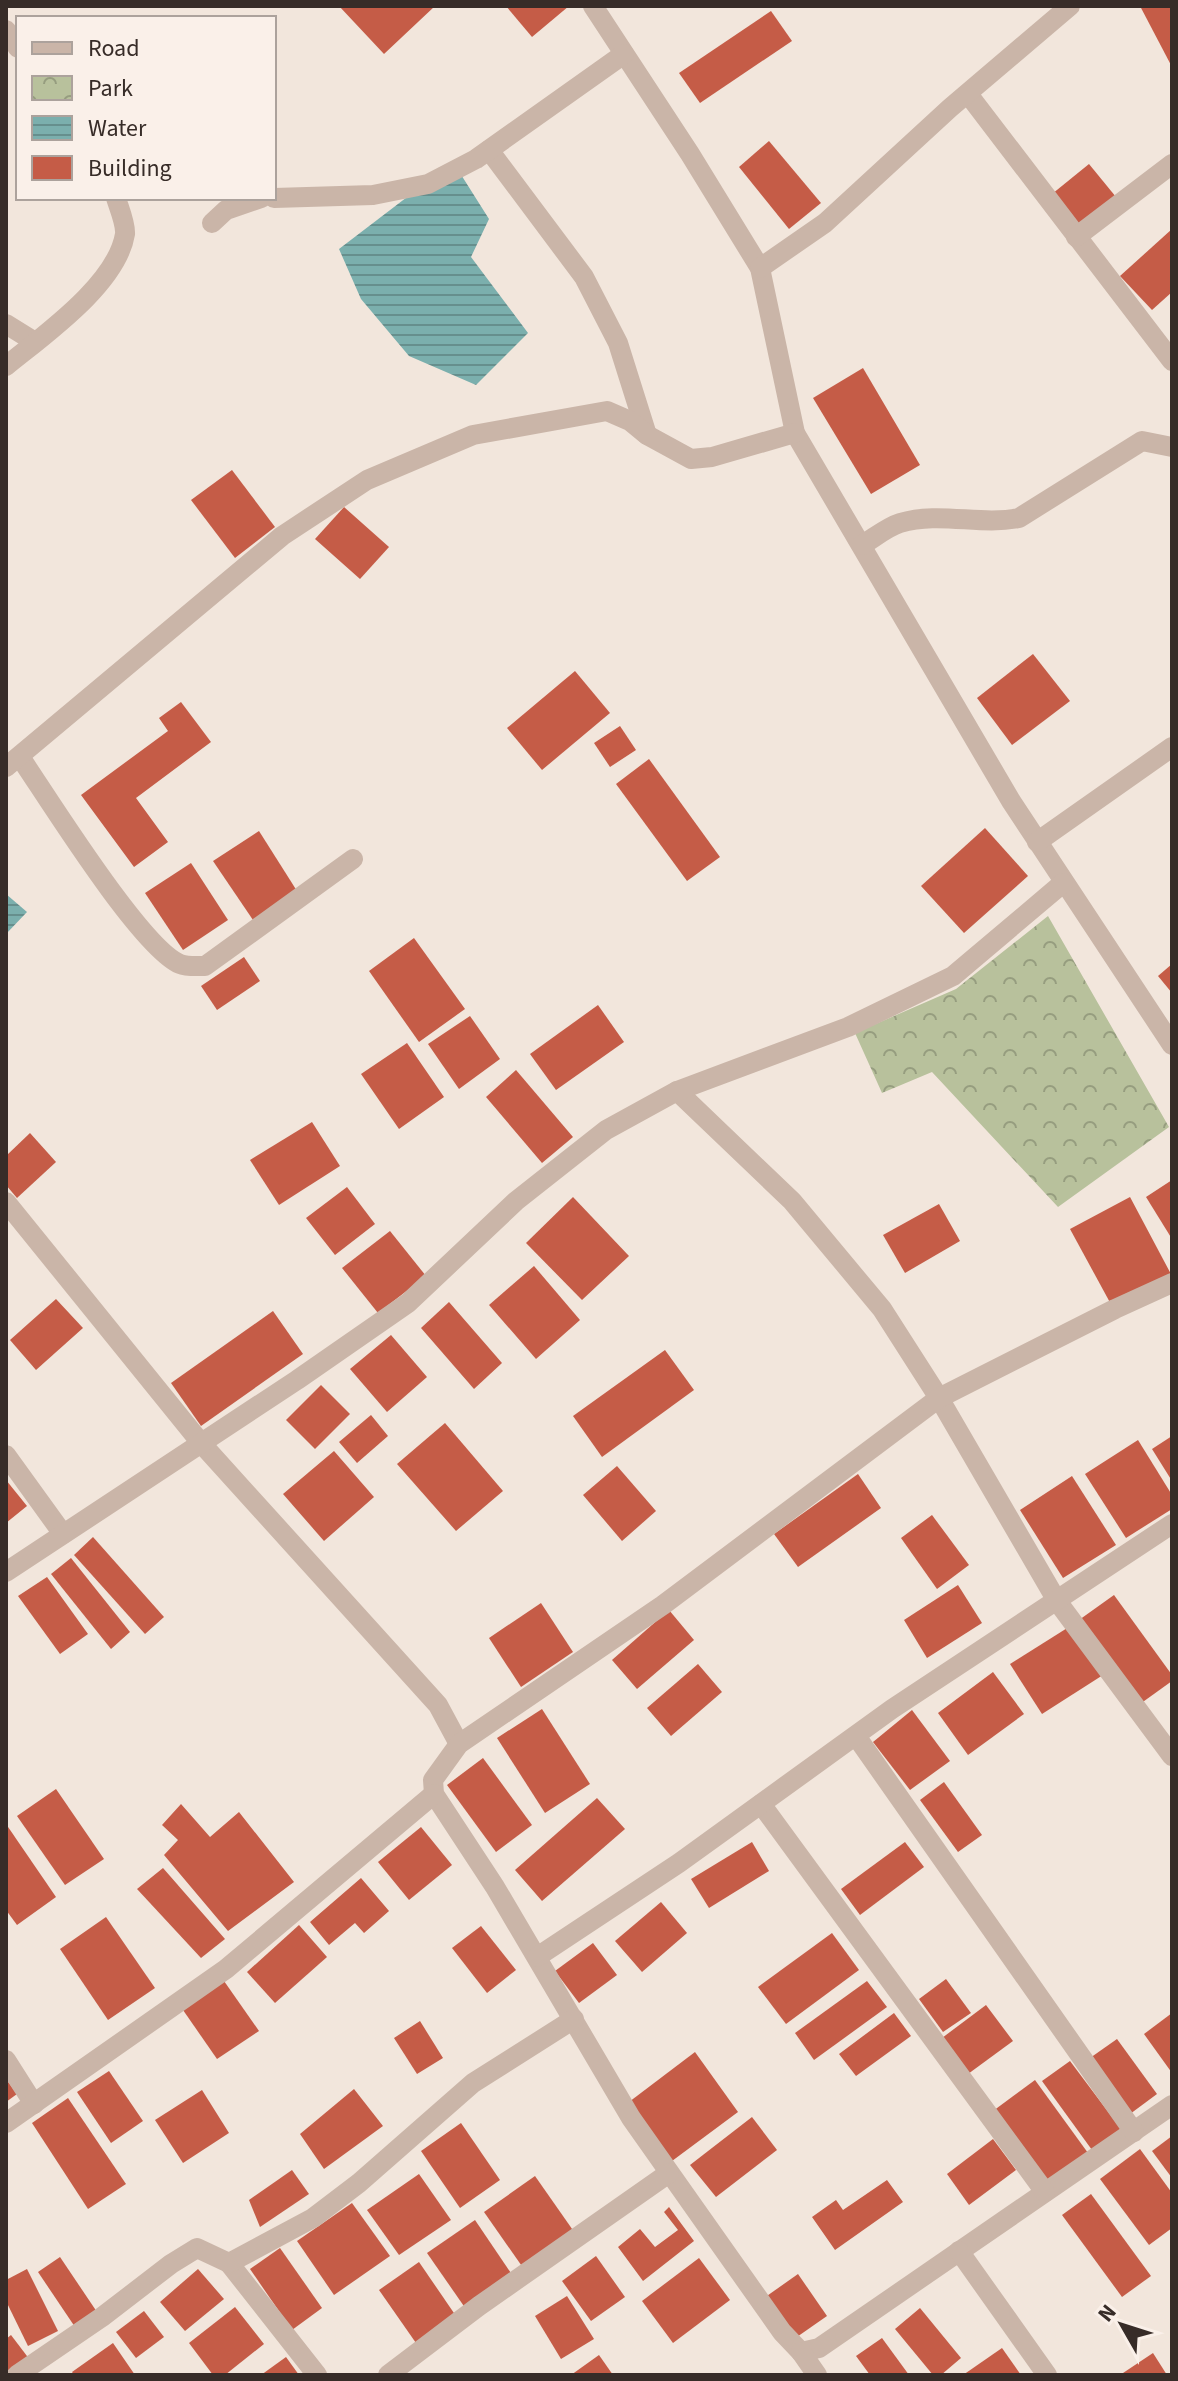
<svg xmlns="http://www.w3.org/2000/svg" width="1178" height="2381" font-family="'Source Sans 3',sans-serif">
<defs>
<pattern id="park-crowns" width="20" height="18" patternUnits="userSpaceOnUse" patternTransform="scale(2)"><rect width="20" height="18" fill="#b8c19c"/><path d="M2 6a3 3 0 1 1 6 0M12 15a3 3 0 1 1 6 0" fill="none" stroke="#969d7f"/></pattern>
<pattern id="water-rules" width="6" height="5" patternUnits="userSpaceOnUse" patternTransform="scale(2)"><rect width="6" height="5" fill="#7bafad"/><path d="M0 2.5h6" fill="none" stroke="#668f8d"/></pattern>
</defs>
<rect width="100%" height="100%" fill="#f2e6dc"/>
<!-- park -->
<polygon fill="url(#park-crowns)" points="1048,916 1169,1127 1058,1207 932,1072 882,1093 855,1033 956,989"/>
<!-- water -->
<g fill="url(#water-rules)">
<polygon points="453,162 489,219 471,257 528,333 476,385 409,356 361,299 339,249"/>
<polygon points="6,894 27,912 6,934"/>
</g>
<!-- building -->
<g fill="#c55c47">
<polygon points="339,6 435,6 384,54"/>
<polygon points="506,6 569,6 532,37"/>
<polygon points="1140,6 1172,6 1172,67"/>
<polygon points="771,11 792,41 700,103 679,73"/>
<polygon points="769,141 821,203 789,229 739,167"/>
<polygon points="1089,164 1116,197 1078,228 1052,194"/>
<polygon points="1172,229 1172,292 1152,310 1120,276"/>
<polygon points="863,368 920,465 871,494 813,398"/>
<polygon points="232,470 275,527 235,558 191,500"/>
<polygon points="344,507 389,547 360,579 315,539"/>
<polygon points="1033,654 1070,701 1012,745 977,698"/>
<polygon points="575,671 610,713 542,770 507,728"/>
<polygon points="181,702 211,742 136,798 168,842 134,867 81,795 168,731 159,718"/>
<polygon points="620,726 636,750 610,767 594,743"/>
<polygon points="649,759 720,857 687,881 616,784"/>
<polygon points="985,828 1028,876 964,933 921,886"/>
<polygon points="259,831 297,891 253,920 213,861"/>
<polygon points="191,863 228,920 183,950 145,893"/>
<polygon points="414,938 465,1009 419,1042 369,971"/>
<polygon points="244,957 260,981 217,1010 201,986"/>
<polygon points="1172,964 1172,993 1158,976"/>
<polygon points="598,1005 624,1042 556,1090 530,1054"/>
<polygon points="470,1016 500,1059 459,1089 428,1044"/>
<polygon points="407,1043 444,1097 399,1129 361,1074"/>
<polygon points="516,1070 573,1137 542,1163 486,1097"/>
<polygon points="312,1122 340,1166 279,1205 250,1160"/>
<polygon points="30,1133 56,1162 17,1198 6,1185 6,1156"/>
<polygon points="1172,1180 1172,1239 1146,1197"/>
<polygon points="347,1187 375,1224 335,1255 306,1218"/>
<polygon points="573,1197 629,1256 582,1300 526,1243"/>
<polygon points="1130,1197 1172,1276 1113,1308 1070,1229"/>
<polygon points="939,1204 960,1241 905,1273 883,1235"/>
<polygon points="390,1231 426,1276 378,1313 342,1268"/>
<polygon points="534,1266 580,1320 536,1359 489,1305"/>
<polygon points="56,1299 83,1328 36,1370 10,1340"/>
<polygon points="449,1302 502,1363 474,1389 421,1328"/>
<polygon points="273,1311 303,1354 201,1426 171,1383"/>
<polygon points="391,1335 427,1377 387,1412 350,1369"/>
<polygon points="665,1350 694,1390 602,1457 573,1416"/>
<polygon points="321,1385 350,1414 315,1449 286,1420"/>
<polygon points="371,1415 388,1436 357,1463 339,1442"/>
<polygon points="445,1423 503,1491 456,1531 397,1464"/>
<polygon points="1172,1436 1172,1481 1152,1449"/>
<polygon points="1138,1440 1172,1495 1172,1509 1126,1538 1085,1474"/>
<polygon points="334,1451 374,1497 324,1541 283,1494"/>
<polygon points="617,1466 656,1511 622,1541 583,1495"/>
<polygon points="858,1474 881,1508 798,1567 774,1534"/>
<polygon points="1072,1476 1116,1545 1063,1578 1020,1510"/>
<polygon points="6,1480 27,1506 6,1523"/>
<polygon points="932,1515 969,1565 937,1589 901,1538"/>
<polygon points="93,1537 164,1617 145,1634 74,1555"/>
<polygon points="71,1558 130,1632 111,1649 51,1574"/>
<polygon points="47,1577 88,1634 60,1654 18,1596"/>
<polygon points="958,1585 982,1623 927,1658 904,1620"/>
<polygon points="1114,1595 1172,1675 1172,1681 1140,1704 1079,1620"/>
<polygon points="541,1603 573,1652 521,1687 489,1638"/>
<polygon points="669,1610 694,1640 637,1689 612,1660"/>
<polygon points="1072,1625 1103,1675 1042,1714 1010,1664"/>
<polygon points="698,1664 722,1692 671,1736 647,1708"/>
<polygon points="993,1672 1024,1714 968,1755 938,1713"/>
<polygon points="542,1709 590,1784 545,1813 497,1738"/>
<polygon points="912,1710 950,1761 910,1790 873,1742"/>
<polygon points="483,1758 532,1825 496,1852 447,1785"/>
<polygon points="944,1782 982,1835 958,1852 920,1800"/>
<polygon points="56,1789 104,1859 65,1885 17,1816"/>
<polygon points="597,1798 625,1829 542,1901 515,1870"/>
<polygon points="181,1804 210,1837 239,1812 294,1882 228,1931 164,1855 178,1840 162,1825"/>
<polygon points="6,1824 56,1897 17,1925 6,1910"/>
<polygon points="421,1827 452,1865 409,1900 378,1862"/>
<polygon points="752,1842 769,1871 709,1908 691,1879"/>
<polygon points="905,1842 924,1867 860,1915 841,1889"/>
<polygon points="163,1868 225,1939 201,1958 137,1889"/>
<polygon points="361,1878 389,1911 364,1933 355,1923 329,1945 310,1922"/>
<polygon points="661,1902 687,1933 642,1972 615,1941"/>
<polygon points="106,1917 155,1988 108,2020 60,1949"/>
<polygon points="299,1925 327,1957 275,2003 247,1972"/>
<polygon points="481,1926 516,1970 487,1993 452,1948"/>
<polygon points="832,1933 859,1970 786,2024 758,1987"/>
<polygon points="593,1943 617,1975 579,2003 555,1971"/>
<polygon points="946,1979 971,2013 943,2032 919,1999"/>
<polygon points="224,1981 259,2031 217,2059 183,2010"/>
<polygon points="867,1981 887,2007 814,2060 795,2033"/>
<polygon points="986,2005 1013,2041 968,2074 942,2038"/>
<polygon points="894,2013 911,2036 856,2076 839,2054"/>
<polygon points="1172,2013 1172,2073 1144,2034"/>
<polygon points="420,2021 443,2058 417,2074 394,2038"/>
<polygon points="1117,2039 1157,2094 1130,2114 1090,2058"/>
<polygon points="695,2052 738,2112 672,2161 629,2102"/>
<polygon points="1070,2061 1121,2129 1092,2150 1042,2081"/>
<polygon points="109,2071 143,2121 111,2143 77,2092"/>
<polygon points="6,2079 17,2094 6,2102"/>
<polygon points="1035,2080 1088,2153 1046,2184 993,2111"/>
<polygon points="354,2089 383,2126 324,2169 300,2134"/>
<polygon points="202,2090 229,2133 183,2163 155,2120"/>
<polygon points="68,2098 126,2184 88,2209 32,2123"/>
<polygon points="752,2117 777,2150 716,2197 690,2165"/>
<polygon points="461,2123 500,2180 460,2208 421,2151"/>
<polygon points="1172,2136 1172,2178 1152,2151"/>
<polygon points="993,2139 1016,2170 969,2205 947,2174"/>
<polygon points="1140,2149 1172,2193 1172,2228 1149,2245 1100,2179"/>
<polygon points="292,2170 309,2194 260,2227 249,2200"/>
<polygon points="419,2174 451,2220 399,2255 367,2210"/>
<polygon points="535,2176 577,2236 526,2272 484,2212"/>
<polygon points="887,2180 903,2202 835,2250 812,2217 836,2200 843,2210"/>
<polygon points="1091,2194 1151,2276 1122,2297 1062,2215"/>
<polygon points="352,2203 390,2256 334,2295 297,2241"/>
<polygon points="669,2207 694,2241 643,2281 618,2247 640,2229 655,2247 678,2230 664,2212"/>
<polygon points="475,2220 515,2279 468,2312 427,2253"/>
<polygon points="280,2248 322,2308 292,2330 250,2269"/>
<polygon points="596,2256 625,2297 591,2321 562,2281"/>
<polygon points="60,2257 97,2312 75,2327 38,2272"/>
<polygon points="699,2258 730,2300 673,2343 642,2301"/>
<polygon points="419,2262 456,2316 416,2343 379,2290"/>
<polygon points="27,2269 58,2331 28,2346 6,2301 6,2280"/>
<polygon points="198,2269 224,2299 185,2331 160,2302"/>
<polygon points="798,2274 827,2316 794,2339 764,2298"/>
<polygon points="567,2296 594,2339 561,2359 535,2316"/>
<polygon points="235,2307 264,2344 225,2375 213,2375 189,2343"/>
<polygon points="920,2308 961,2358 941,2375 933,2375 895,2329"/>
<polygon points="144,2311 164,2337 136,2358 116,2332"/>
<polygon points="11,2335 30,2360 11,2375 6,2375 6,2339"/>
<polygon points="882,2338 909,2375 870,2375 856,2356"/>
<polygon points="113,2343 135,2375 74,2375 72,2372"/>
<polygon points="1002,2348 1021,2375 963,2375"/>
<polygon points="1153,2353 1167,2375 1120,2375"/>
<polygon points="599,2355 613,2375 571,2375"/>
<polygon points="286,2357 299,2375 261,2375"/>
</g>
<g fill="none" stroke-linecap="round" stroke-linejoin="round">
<!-- minor -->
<g stroke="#cab5a8" stroke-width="20">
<polyline points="593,6 690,154 760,268 795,433 1011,801 1172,1045"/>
<polyline points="6,30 18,48"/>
<polyline points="968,94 1172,361"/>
<polyline points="489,150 584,277 618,343 647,435"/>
<polyline points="274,198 373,195 428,184 476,159 624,54"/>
<polyline points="212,223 226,210 261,198"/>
<polyline points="1076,237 1172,164"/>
<polyline points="760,268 825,223 950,108 1070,6"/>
<polyline points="6,324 35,342"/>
<path d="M6,366C44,335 117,284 125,234C126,224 119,208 116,198"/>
<path d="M862,545C874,538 887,527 900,523C940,511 980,526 1019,518L1142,441L1172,447"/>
<path d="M20,757C48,798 141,948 180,964C187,967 197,966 205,966L353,859"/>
<polyline points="6,767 282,536 367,480 473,435 607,411 630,421 647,435 691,459 712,457 795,433"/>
<polyline points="1037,842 1172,747"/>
<polyline points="677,1091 792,1201 882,1309 939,1398 1057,1601 1172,1756"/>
<polyline points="6,1202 201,1443 438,1705 459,1744"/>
<polyline points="1172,1283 1115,1309 939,1398 663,1605 459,1744 433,1780 434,1794 495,1887 631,2118 782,2332 801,2352 819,2348 1172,2105"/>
<polyline points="6,1455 63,1534"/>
<polyline points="6,1572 297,1380 408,1303 516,1201 606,1130 677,1091 848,1027 953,976 1063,883"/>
<polyline points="856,1736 1134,2132"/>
<polyline points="761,1804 1045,2192"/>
<polyline points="537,1957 679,1863 892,1709 1172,1524"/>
<polyline points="6,2060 34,2104"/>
<polyline points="6,2123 226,1969 434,1794"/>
<polyline points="959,2251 1047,2375"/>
<polyline points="229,2263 317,2375"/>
<polyline points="801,2352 817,2375"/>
<polyline points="17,2375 102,2317 171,2264 197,2248 229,2263 313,2218 359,2183 473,2083 574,2019"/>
<polyline points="388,2375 479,2306 669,2173"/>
</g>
</g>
<!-- border -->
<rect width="1178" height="2381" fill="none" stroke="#372c28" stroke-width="16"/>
<!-- legend -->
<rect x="16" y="16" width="260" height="184" fill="#faf0e9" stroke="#aca29c" stroke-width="2"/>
<rect x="32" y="42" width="40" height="12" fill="#cab5a8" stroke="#aca29c" stroke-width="2"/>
<text x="88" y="56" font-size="24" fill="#372c28">Road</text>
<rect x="32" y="76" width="40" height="24" fill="url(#park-crowns)" stroke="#aca29c" stroke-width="2"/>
<text x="88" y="96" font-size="24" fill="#372c28">Park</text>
<rect x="32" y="116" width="40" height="24" fill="url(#water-rules)" stroke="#aca29c" stroke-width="2"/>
<text x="88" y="136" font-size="24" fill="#372c28">Water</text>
<rect x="32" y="156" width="40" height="24" fill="#c55c47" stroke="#aca29c" stroke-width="2"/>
<text x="88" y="176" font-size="24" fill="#372c28">Building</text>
<!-- north arrow -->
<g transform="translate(1122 2325) rotate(309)" stroke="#faf0e9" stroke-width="6" paint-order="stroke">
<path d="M0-6L14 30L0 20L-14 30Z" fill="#372c28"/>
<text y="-12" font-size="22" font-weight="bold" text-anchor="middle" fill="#372c28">N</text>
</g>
</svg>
